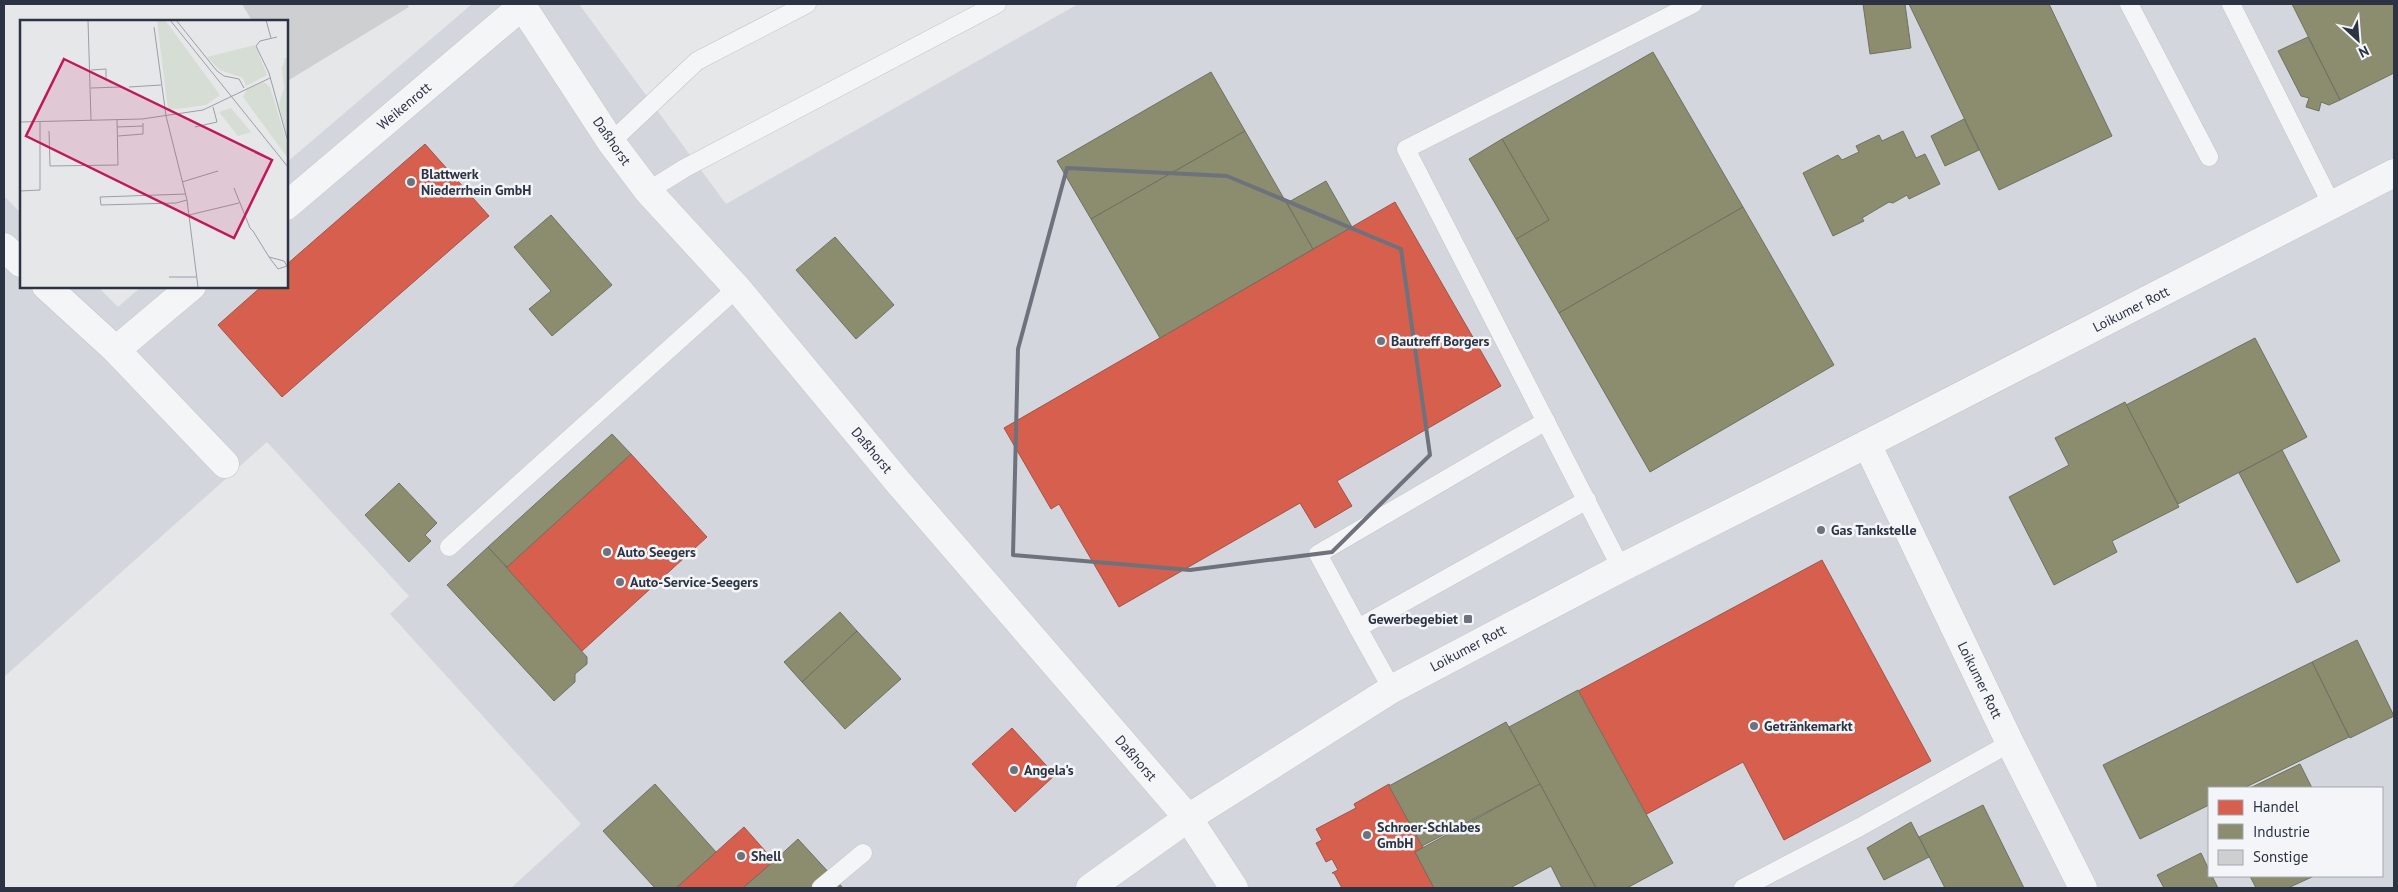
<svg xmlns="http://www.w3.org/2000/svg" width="2398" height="892" font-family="'PT Sans',sans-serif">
<rect width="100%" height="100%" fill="#e5e7e9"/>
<!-- built -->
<path fill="#d3d6dc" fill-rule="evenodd" d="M472,4H579L726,204L1078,4H2394V888H511L581,824L390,614L409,596L267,442L4,677V196L21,213V286H97L118,307L142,286H286V163ZM2209,788H2382V876H2209Z"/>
<!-- shops -->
<g fill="#d6604d" stroke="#a3524a">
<polygon points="425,144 489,216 282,397 218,325 262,286 286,286 286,265"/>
<polygon points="1395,202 1501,386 1337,481 1352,506 1315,528 1300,503 1119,607 1059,504 1051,509 1004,428"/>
<polygon points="631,454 707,537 582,651 506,568"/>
<polygon points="1822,560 1931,761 1784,840 1743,762 1645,815 1578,691"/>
<polygon points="1012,728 1055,775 1015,812 972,764"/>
<polygon points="1389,784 1423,847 1415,852 1434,888 1342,888 1334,873 1332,873 1338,870 1332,859 1326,862 1316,843 1322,840 1316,829 1356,808 1354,804"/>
<polygon points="744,827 774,861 743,888 676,888"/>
</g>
<!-- industry -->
<g fill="#8c8c6e" stroke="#6f7161">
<polygon points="1863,4 1905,4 1911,48 1870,54"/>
<polygon points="1909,4 2049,4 2112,136 1999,190"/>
<polygon points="2292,4 2394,4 2394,73 2340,100"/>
<polygon points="2308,37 2340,100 2329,105 2321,102 2319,111 2306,107 2309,98 2301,96 2278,51"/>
<polygon points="1653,52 1743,207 1559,313 1516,239 1549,220 1502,139"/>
<polygon points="1211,72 1245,131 1091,219 1057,161"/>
<polygon points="1964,119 1979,150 1945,166 1931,136"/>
<polygon points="1245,131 1313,249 1160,338 1091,219"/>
<polygon points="1903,131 1916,158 1925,154 1940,184 1909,199 1907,195 1893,203 1889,202 1862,218 1864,221 1833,236 1803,173 1838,155 1842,160 1859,152 1856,146 1879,135 1882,141"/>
<polygon points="1502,139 1549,220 1516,239 1469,159"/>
<polygon points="1326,181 1352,227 1313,249 1287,203"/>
<polygon points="1743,207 1834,365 1650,472 1559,313"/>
<polygon points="551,215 612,285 552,336 529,309 551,291 514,247"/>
<polygon points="835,237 894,305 856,339 796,270"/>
<polygon points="2255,338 2307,437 2178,504 2126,405"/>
<polygon points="2125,402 2179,507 2112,541 2117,552 2054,585 2009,497 2069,465 2055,438"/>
<polygon points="612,434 631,454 507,567 488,547"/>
<polygon points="2282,450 2340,561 2297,583 2239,473"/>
<polygon points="399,483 437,523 425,535 431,541 409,562 365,515"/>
<polygon points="488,547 587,657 587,664 575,674 575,682 554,701 447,585"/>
<polygon points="840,612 857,631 802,682 784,662"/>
<polygon points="857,631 901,679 845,729 802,682"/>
<polygon points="2357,640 2394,716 2350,738 2312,662"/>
<polygon points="2312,662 2349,737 2244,788 2209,788 2209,805 2140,839 2103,765"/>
<polygon points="1578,690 1673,863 1627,888 1596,888 1509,727"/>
<polygon points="1506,722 1540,784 1422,846 1389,786"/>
<polygon points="2300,764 2312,788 2250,788"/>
<polygon points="655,784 716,852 676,888 655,888 603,831"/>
<polygon points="1540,784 1596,888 1562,888 1551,866 1510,888 1434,888 1415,852"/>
<polygon points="1983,805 2024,888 1945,888 1919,837"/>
<polygon points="1911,822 1929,857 1884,880 1867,848"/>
<polygon points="798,839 843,888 743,888 774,861"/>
<polygon points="2201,853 2209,870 2209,876 2212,876 2218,888 2164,888 2157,875"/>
<polygon points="2250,876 2314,876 2288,888 2256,888"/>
</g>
<!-- building -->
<polygon fill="#cdcfd1" points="242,4 407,4 409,7 289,80 286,76 286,21 252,21"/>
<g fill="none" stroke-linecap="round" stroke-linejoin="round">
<!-- lane casing -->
<g stroke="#c3c5c7" stroke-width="19">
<g id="lane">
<polyline points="2129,4 2209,157"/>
<polyline points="2231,4 2332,205"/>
<polyline points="611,142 697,61 807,4"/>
<polyline points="648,191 685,168 997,4"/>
<polyline points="449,547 737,288"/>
<polyline points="1621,568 1406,149 1693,4"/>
<polyline points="1358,628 1318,554 1546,421"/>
<polyline points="1392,689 1358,628 1587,500"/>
<polyline points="821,888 863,853"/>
<polyline points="1743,888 1860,827 2010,743"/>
</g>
</g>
<!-- street casing -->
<g stroke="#c3c5c7" stroke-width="29">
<g id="street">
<polyline points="521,4 611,142 648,191 737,288 898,482 1188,818 1234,888"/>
<polyline points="286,206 522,6"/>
<polyline points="4,247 21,263"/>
<polyline points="46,286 116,350 225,464"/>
<polyline points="116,350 192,286"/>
<polyline points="1867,444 2010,743 2083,888"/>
<polyline points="1090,888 1188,818 1392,689 1621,568 1867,444 2394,173"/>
</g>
</g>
<!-- lane -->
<use href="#lane" stroke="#f4f5f6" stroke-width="18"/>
<!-- street -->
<use href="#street" stroke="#f4f5f6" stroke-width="28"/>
</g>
<!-- marked area -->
<path fill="none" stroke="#6d727c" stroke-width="4" stroke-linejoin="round" d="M1067,168L1227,176L1401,249L1430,455L1332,552L1190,570L1013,555L1018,349Z"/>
<!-- markers -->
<g fill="#6d727c" stroke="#f3f5f8" stroke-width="2">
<circle cx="411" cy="182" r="5"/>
<circle cx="1381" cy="341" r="5"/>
<circle cx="1821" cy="530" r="5"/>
<circle cx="607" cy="552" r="5"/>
<circle cx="620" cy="582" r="5"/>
<rect x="1463" y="614" width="10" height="10" rx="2.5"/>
<circle cx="1754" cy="726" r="5"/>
<circle cx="1014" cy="770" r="5"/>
<circle cx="1367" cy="835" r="5"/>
<circle cx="741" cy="856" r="5"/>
</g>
<g text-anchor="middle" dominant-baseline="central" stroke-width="5" stroke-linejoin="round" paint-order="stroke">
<!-- street labels -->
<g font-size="14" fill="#2c3342" stroke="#f3f5f8">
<text transform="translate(404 106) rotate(-40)">Weikenrott</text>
<text transform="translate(612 141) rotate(55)">Daßhorst</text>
<text transform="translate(2131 309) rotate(-27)">Loikumer Rott</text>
<text transform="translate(872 450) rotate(50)">Daßhorst</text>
<text transform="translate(1468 648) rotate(-28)">Loikumer Rott</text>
<text transform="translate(1980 680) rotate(64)">Loikumer Rott</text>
<text transform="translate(1136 758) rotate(49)">Daßhorst</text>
</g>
<!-- poi labels -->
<g font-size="14" font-weight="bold" fill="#2c3342" stroke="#f3f5f8" text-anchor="start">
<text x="421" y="174">Blattwerk<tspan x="421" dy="16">Niederrhein GmbH</tspan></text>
<text x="1391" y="341">Bautreff Borgers</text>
<text x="1831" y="530">Gas Tankstelle</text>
<text x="617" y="552">Auto Seegers</text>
<text x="630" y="582">Auto-Service-Seegers</text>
<text x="1458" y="619" text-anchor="end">Gewerbegebiet</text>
<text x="1764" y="726">Getränkemarkt</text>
<text x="1024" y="770">Angela's</text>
<text x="1377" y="827">Schroer-Schlabes<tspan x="1377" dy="16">GmbH</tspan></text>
<text x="751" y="856">Shell</text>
</g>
</g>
<!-- overview -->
<g transform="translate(20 20)">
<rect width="268" height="268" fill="#e5e7e9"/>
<path d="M137,0H145L200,75L186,85L148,90ZM235,25L247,55L226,66L223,58L200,50L187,37ZM265,38H267V119L259,84L264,68L262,48ZM244,62L250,67L267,123V137L223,77L227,69ZM211,88L217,95L231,112L218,116L199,92Z" fill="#d5ddd5"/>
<path fill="none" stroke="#9b9fa6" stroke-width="1" d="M68,0L71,100M150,0L268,147M156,0L197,51L204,56L219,59L224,68M246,0L251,18M134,7L146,96L167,180L178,267M257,17L240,21L236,26L249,53L268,122M71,50L86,49V59M109,67L141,65M71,68L101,67M0,102L122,99L183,90L250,58M97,107L123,106V103M175,107L197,102L193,87M29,111L30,146L98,145L97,100M98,116L123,114V106M162,162L198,151M214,168L230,208L233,211L249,237L258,249L267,246L264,241L249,237M0,171L20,170V101M166,174L80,177L81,185L156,183L167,180M169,195L219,183M149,257H176"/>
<path fill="#c2185b" fill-opacity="0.15" stroke="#c2185b" stroke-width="2.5" d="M44,39L252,140L214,218L6,116Z"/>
<rect width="268" height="268" fill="none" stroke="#2c3342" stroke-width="2.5"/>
</g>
<!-- border -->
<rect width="2398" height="892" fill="none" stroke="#2c3342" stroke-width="10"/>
<!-- legend -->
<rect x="2208" y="787" width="175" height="90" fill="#f3f5f8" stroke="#a3a7af"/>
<rect x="2218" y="800" width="25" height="15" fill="#d6604d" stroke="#a3a7af"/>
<text x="2253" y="812" font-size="15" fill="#2c3342">Handel</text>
<rect x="2218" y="824" width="25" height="15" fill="#8c8c6e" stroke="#a3a7af"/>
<text x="2253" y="837" font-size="15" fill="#2c3342">Industrie</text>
<rect x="2218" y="850" width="25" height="15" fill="#cdcfd1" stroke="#a3a7af"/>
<text x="2253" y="862" font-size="15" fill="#2c3342">Sonstige</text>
<!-- north arrow -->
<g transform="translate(2358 40) rotate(154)" stroke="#f3f5f8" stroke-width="4" paint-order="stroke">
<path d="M0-4L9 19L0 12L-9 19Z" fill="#2c3342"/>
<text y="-8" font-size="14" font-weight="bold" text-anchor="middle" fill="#2c3342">N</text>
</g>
</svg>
